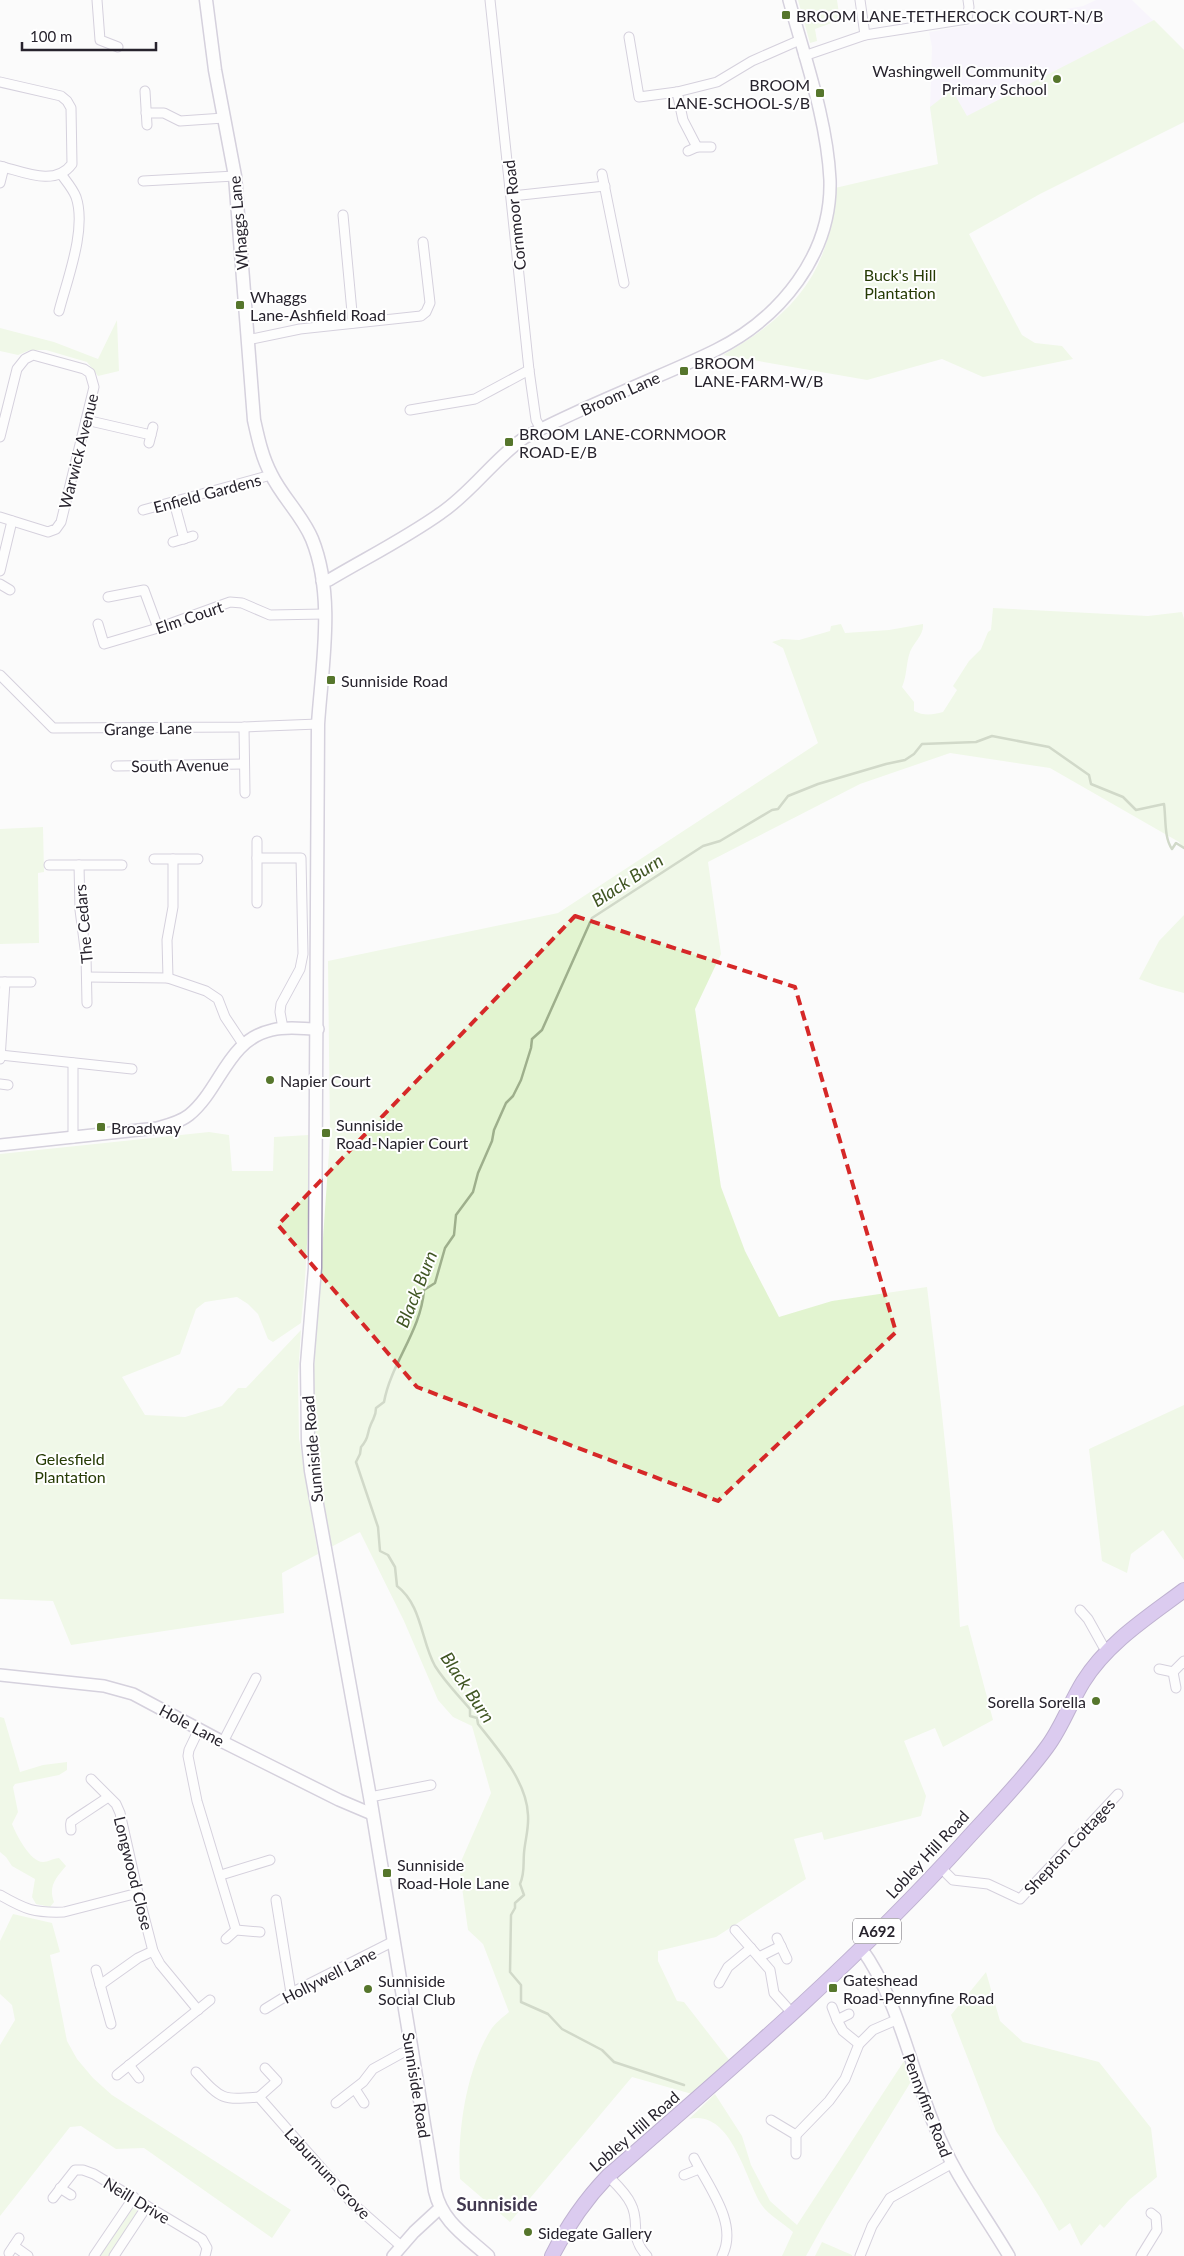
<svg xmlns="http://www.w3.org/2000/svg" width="1184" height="2256" font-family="Lato,sans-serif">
<rect width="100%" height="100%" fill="#fbfbfb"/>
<!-- built -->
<polygon fill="#f4eefd" points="1096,0 1132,0 1184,50 1184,122 1139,144 938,164 930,107 932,47 929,32 1083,6"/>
<!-- green -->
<g fill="#e2f4d0">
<polygon points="798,0 837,0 840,20 815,29 817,41 810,43"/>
<path d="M1154,20L1184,50V122L1040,194L969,234L1022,335L1035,343L1062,346L1073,359L983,377L942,359L867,380L723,355C793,315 832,272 835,188L938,164L930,107L952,90L967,116Z"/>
<polygon points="117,320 119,371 98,376 87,362 46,350 30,350 18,355 0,351 0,328 54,342 98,359"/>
<path d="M993,608L1148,616L1182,612L1184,619V849L1179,842L1050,768L950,753L860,784L708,862L721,954L695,1009L721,1187L745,1251L779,1317L832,1301L927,1287C941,1400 954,1513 960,1627L968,1625L993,1720L943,1747L935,1728L904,1741L926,1796L921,1816L824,1840L822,1832L794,1839L806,1879L716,1937L658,1951V1961L677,2001L684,2002L730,2061L692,2094L632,2077L510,2222L460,2179C457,2133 466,2071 490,2031C495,2023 503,2017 509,2012L483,1944L468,1930L459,1866L491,1793L472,1726L453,1717L438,1700L404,1621L360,1532L331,1547L314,1444L313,1381L330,1138L328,961L558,913L818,743L783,648L772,642L782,639L799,640L830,631L831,626L841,624L845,633L889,630L923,624C924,635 914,642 910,652C906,663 907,676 902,687L914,702V711C924,716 932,715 943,712L957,690L953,686L969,661L981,649L988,632L991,630Z"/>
<polygon points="43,827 44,872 38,873 39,943 0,944 0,829"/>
<polygon points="1184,915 1184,993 1158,986 1139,979 1159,941"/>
<path d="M209,1132L229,1135L232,1171H273L274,1137L309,1135C309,1199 308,1260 301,1323L273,1342L268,1339L258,1314L248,1304L237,1297L205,1302L196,1309L180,1354L122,1377L145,1415L185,1417L222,1406L238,1388H246L301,1330L298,1376L299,1438L318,1554L282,1573L284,1613L71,1645L53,1601L0,1599V1154Z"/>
<polygon points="1184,1405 1184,1560 1163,1530 1131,1554 1127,1573 1102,1561 1089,1449"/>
<path d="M0,1717L4,1718L20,1772L43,1765L67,1762V1770L59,1775L15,1784L13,1787L18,1812L12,1824C16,1834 30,1862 43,1862C48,1862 54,1858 59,1858L66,1866C56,1878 48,1886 54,1902L50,1907L36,1904L32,1897L35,1879L12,1866L6,1857L0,1852Z"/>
<polygon points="13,1914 52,1923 60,1952 50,1955 67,2041 77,2059 93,2078 112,2095 291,2210 272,2238 144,2148 116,2149 81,2126 70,2127 0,2216 0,2045 15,2020 12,2005 0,1994 0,1941"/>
<polygon points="986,1972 1000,2021 1023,2042 1099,2062 1151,2128 1157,2177 1129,2200 1104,2228 1100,2224 1081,2246 1070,2223 1059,2231 1039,2196 996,2131 951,2015"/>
<path d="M904,2061L912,2080L826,2220L806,2256H782L793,2232C783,2223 767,2214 761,2204C745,2178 731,2109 689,2119L715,2094L742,2136L751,2165L770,2201L797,2225Z"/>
<polygon points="136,2204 141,2206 141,2210 109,2256 99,2256"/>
<polygon points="822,2242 852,2255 852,2256 815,2256"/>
</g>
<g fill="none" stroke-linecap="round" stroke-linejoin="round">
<!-- stream -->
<path stroke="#9eaf8c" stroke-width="2.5" d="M684,2085L614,2062L602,2050L562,2029L548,2014L521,2002V1985L510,1972L511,1915L515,1908V1903L524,1895L520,1884C525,1873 523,1865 524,1853C525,1840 529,1829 528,1815C527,1782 498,1749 478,1724L477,1718L470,1716V1709C458,1695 445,1682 435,1666C421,1641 422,1605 397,1586L395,1567L388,1555L380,1551L378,1527L356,1462L360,1454L361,1447C370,1437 366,1435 371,1424C374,1417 376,1416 376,1408L384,1402C391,1363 421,1331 424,1290L435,1283L445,1248L454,1235L456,1215L473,1192L478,1173L492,1141L494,1130L506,1103L513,1096L521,1080L531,1048L532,1039L542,1030L592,918L703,846L720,841L772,810L778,809L788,796L818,784L886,764L905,760L914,754L922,744L976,742L992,736L1049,747L1089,775L1091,784L1123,797L1136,810L1164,804C1166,818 1164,838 1172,849L1176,843L1184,848"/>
<!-- minor casing -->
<g stroke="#a79db8" stroke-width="11">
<g id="minor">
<polyline points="97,0 100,40 118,47"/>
<polyline points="490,0 529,370 536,420 541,429"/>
<polyline points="860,0 865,35"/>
<polyline points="629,37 639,97 677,92 717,82 752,61 800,40"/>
<polyline points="804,56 865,35 967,19 969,7 968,0"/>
<path d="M0,82L61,96L67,101L71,108L72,164C55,187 24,172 0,166"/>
<polyline points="145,91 147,125"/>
<polyline points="677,92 683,120 697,147"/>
<polyline points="146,113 164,113 180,121 224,118"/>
<polyline points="688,151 697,147 711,147"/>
<polyline points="602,174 624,283"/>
<polyline points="143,181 235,176"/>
<polyline points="0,183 4,167"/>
<polyline points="512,196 605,186"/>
<polyline points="343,215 353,323"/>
<path d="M59,311C67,280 87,229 76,197C73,189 66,181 61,174"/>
<polyline points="247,340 300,329 421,316 426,312 430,303 423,242"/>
<polyline points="410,410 475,399 529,370"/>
<polyline points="86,420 151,435"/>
<polyline points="0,437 17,369 25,359 33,355 84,369 90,373 94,387 61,522 56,529 48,532 0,517"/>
<polyline points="149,443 153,427"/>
<polyline points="174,502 184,539"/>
<polyline points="143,510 271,475"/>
<polyline points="173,542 193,536"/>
<polyline points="0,571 12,521"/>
<polyline points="0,584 10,590"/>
<polyline points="108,597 144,590 158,628"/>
<polyline points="98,624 104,644 158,628 230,602 242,603 270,615 324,614"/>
<polyline points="0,675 53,728 244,727 318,724"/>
<polyline points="244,727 245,793"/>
<polyline points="116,766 244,764"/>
<polyline points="257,841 257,903"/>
<polyline points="257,858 301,858 303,954 300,969 281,1004 280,1012 283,1028"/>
<polyline points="154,859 198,859"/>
<polyline points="49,865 122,865"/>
<polyline points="79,865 80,910 86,956 87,1003"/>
<polyline points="87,977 168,978 206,991 218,999 225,1017 243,1044"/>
<polyline points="168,978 167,940 173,907 173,859"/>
<polyline points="0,982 31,982"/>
<polyline points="0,1055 132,1069"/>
<polyline points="0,1059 5,982"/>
<polyline points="73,1063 73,1138"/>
<polyline points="0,1084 8,1085"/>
<polyline points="1080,1610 1088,1619 1107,1653"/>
<polyline points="1159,1669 1173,1672 1176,1688"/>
<polyline points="1173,1672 1184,1661"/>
<polyline points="199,1729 189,1750 188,1756 197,1801 236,1930"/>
<polyline points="223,1742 256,1678"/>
<polyline points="91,1779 116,1804 120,1813 138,1893 153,1951 160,1964 198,2010"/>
<polyline points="370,1797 431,1785"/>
<path d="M71,1830C71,1827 70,1825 71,1822C73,1820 103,1801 108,1797"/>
<polyline points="940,1867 953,1880 988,1884 1020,1899 1118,1794"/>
<polyline points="221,1875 270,1860"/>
<path d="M0,1895C26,1910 34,1913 64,1912L138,1893"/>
<polyline points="276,1900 291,1993"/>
<polyline points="735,1930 770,1970 774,1993 792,2013"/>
<polyline points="777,1938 787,1959"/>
<polyline points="226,1939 236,1930 260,1932"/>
<polyline points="759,1957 781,1946"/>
<polyline points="96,1970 111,2024"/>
<polyline points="719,1983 728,1967 751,1948"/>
<polyline points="100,1985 138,1958 153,1951"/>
<polyline points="832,2007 837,2020 849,2014"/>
<polyline points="265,2009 291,1993 394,1941"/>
<polyline points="837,2020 843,2031 859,2044"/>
<polyline points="129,2065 139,2078"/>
<path d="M196,2072C222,2100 221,2100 259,2097L352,2203L401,2246"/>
<polyline points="117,2075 210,2000"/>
<polyline points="355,2089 364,2103"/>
<polyline points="259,2097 277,2081 265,2068"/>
<polyline points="336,2103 363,2082 373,2069 402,2053 411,2051"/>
<polyline points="771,2120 796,2135 796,2154"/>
<polyline points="796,2135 829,2101 845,2079 859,2044 873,2030 896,2020"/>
<path d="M694,2158C708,2186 739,2224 722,2256"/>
<polyline points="684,2175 699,2169"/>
<path d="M608,2176C616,2184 626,2193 631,2204C641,2223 628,2236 647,2256"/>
<polyline points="60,2188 71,2195"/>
<polyline points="53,2198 75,2170 83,2170 94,2174 202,2239 207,2248 205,2256"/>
<polyline points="14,2246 28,2256"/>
<polyline points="9,2253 19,2238"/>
<polyline points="94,2256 134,2197"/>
<polyline points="114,2256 147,2206"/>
<polyline points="860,2256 872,2226 890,2198 951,2164"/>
<polyline points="1141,2256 1157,2230 1156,2217 1151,2213"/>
</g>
</g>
<!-- tertiary casing -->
<g stroke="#a79db8" stroke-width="14">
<g id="tertiary">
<path d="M322,581L329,580C366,558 406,538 441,513C472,492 493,460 524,438C566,415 611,397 654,378C675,369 696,360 716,350C780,318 832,255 830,180C827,119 805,59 789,0"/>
<path d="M0,1145L157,1128C168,1125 180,1122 189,1115C221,1089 227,1040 272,1030C287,1026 303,1029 318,1029"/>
<polyline points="0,1675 104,1686 133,1694 223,1742 339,1800 372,1814"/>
<path d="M861,1948C898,1998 911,2070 935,2127C954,2175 983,2212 1009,2256"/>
<polyline points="393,2256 414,2232 440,2208"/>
</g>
</g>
<!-- secondary casing -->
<g stroke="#a79db8" stroke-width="15">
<path id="secondary" d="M206,0L215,70L235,176L254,420C258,438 262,457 271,474C282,497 302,515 312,539C335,596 322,664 318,724L315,1268L307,1364L308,1442L311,1471L370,1797L435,2191C442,2222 466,2236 488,2256"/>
</g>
<!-- trunk casing -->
<g stroke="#76589c" stroke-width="16">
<path id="trunk" d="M552,2256C567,2226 585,2200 608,2176C731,2069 856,1962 965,1841C993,1810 1023,1780 1047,1747C1062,1727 1070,1703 1083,1682C1107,1643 1148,1617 1184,1590"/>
</g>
<!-- minor -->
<use href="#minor" stroke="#fff" stroke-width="9"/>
<!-- tertiary -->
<use href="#tertiary" stroke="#fff" stroke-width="11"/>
<!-- secondary -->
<use href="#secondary" stroke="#fff" stroke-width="12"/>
<!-- trunk -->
<use href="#trunk" stroke="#b390e0" stroke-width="14"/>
</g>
<!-- marked area -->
<path d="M0 0H1184V2256H0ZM575,916L795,987L896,1332L718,1501L417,1387L278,1225Z" fill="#fbfbfb" fill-opacity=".55" fill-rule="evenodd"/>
<path fill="none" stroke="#d62828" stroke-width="4" stroke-dasharray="10 6" stroke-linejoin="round" d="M575,916L795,987L896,1332L718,1501L417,1387L278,1225Z"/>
<!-- markers -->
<g fill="#56762c" stroke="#fff" stroke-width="2">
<rect x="781" y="10" width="10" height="10" rx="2.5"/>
<circle cx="1057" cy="79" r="5"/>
<rect x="815" y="88" width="10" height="10" rx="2.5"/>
<rect x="235" y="300" width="10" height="10" rx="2.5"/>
<rect x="679" y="366" width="10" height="10" rx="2.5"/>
<rect x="504" y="437" width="10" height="10" rx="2.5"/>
<rect x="326" y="675" width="10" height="10" rx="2.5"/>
<circle cx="270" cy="1080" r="5"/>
<rect x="96" y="1122" width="10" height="10" rx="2.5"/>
<rect x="321" y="1128" width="10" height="10" rx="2.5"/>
<circle cx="1096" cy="1701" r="5"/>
<rect x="382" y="1868" width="10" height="10" rx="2.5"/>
<rect x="828" y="1983" width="10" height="10" rx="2.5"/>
<circle cx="368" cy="1989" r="5"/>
<circle cx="528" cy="2232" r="5"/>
</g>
<g text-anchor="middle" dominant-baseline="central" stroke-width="4" stroke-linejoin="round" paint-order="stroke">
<!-- shield labels -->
<rect fill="#fff" stroke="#68656c" stroke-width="1" x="853" y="1918.5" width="48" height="25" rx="4"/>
<g font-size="15" font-weight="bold" fill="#27232d">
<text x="877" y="1931">A692</text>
</g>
<!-- poi labels -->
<g font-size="16" fill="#27232d" stroke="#fff" text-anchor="start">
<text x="796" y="15">BROOM LANE-TETHERCOCK COURT-N/B</text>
<text x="1047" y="70" text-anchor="end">Washingwell Community<tspan x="1047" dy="18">Primary School</tspan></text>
<text x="810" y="84" text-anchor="end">BROOM<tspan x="810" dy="18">LANE-SCHOOL-S/B</tspan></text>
<text x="250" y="296">Whaggs<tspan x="250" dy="18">Lane-Ashfield Road</tspan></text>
<text x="694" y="362">BROOM<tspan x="694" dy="18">LANE-FARM-W/B</tspan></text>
<text x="519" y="433">BROOM LANE-CORNMOOR<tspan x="519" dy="18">ROAD-E/B</tspan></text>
<text x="341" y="680">Sunniside Road</text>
<text x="280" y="1080">Napier Court</text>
<text x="336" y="1124">Sunniside<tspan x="336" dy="18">Road-Napier Court</tspan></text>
<text x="111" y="1127">Broadway</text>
<text x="1086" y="1701" text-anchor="end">Sorella Sorella</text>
<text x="397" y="1864">Sunniside<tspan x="397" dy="18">Road-Hole Lane</tspan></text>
<text x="843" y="1979">Gateshead<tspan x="843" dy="18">Road-Pennyfine Road</tspan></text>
<text x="378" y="1980">Sunniside<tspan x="378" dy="18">Social Club</tspan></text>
<text x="538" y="2232">Sidegate Gallery</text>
</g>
<!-- street labels -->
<g font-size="16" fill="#27232d" stroke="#fff">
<text transform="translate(514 215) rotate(-96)">Cornmoor Road</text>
<text transform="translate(238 223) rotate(-95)">Whaggs Lane</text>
<text transform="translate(620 393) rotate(-24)">Broom Lane</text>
<text transform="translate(78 451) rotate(-76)">Warwick Avenue</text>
<text transform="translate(207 493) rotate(-15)">Enfield Gardens</text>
<text transform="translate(189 617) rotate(-19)">Elm Court</text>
<text transform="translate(148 728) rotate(-1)">Grange Lane</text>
<text transform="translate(180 765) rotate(-1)">South Avenue</text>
<text transform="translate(83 924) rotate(-95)">The Cedars</text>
<text transform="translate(312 1449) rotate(-95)">Sunniside Road</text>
<text transform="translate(192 1725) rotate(28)">Hole Lane</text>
<text transform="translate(1069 1846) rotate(-47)">Shepton Cottages</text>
<text transform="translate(927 1854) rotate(-47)">Lobley Hill Road</text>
<text transform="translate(134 1873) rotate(76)">Longwood Close</text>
<text transform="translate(329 1975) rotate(-27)">Hollywell Lane</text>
<text transform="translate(417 2085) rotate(81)">Sunniside Road</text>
<text transform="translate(928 2105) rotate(69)">Pennyfine Road</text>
<text transform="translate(634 2131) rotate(-41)">Lobley Hill Road</text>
<text transform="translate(328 2173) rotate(47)">Laburnum Grove</text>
<text transform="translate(137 2200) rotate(31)">Neill Drive</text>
</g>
<!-- park labels -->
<g font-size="16" fill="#263b04" stroke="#fff">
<text x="900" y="274">Buck's Hill<tspan x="900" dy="18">Plantation</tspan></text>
<text x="70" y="1458">Gelesfield<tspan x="70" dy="18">Plantation</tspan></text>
</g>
<!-- water labels -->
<g font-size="18" font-style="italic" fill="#405623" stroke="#fff">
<text transform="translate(627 880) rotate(-33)">Black Burn</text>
<text transform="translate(416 1289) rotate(-68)">Black Burn</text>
<text transform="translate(468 1687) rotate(56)">Black Burn</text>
</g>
<!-- quarter labels -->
<g font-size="19" font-weight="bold" fill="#423950" stroke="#fff">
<text x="497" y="2203">Sunniside</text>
</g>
</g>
<!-- scale -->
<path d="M22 42v8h134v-8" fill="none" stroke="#27232d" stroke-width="2.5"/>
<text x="30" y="42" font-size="15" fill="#27232d" stroke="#ffffff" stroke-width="4" paint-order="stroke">100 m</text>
</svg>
